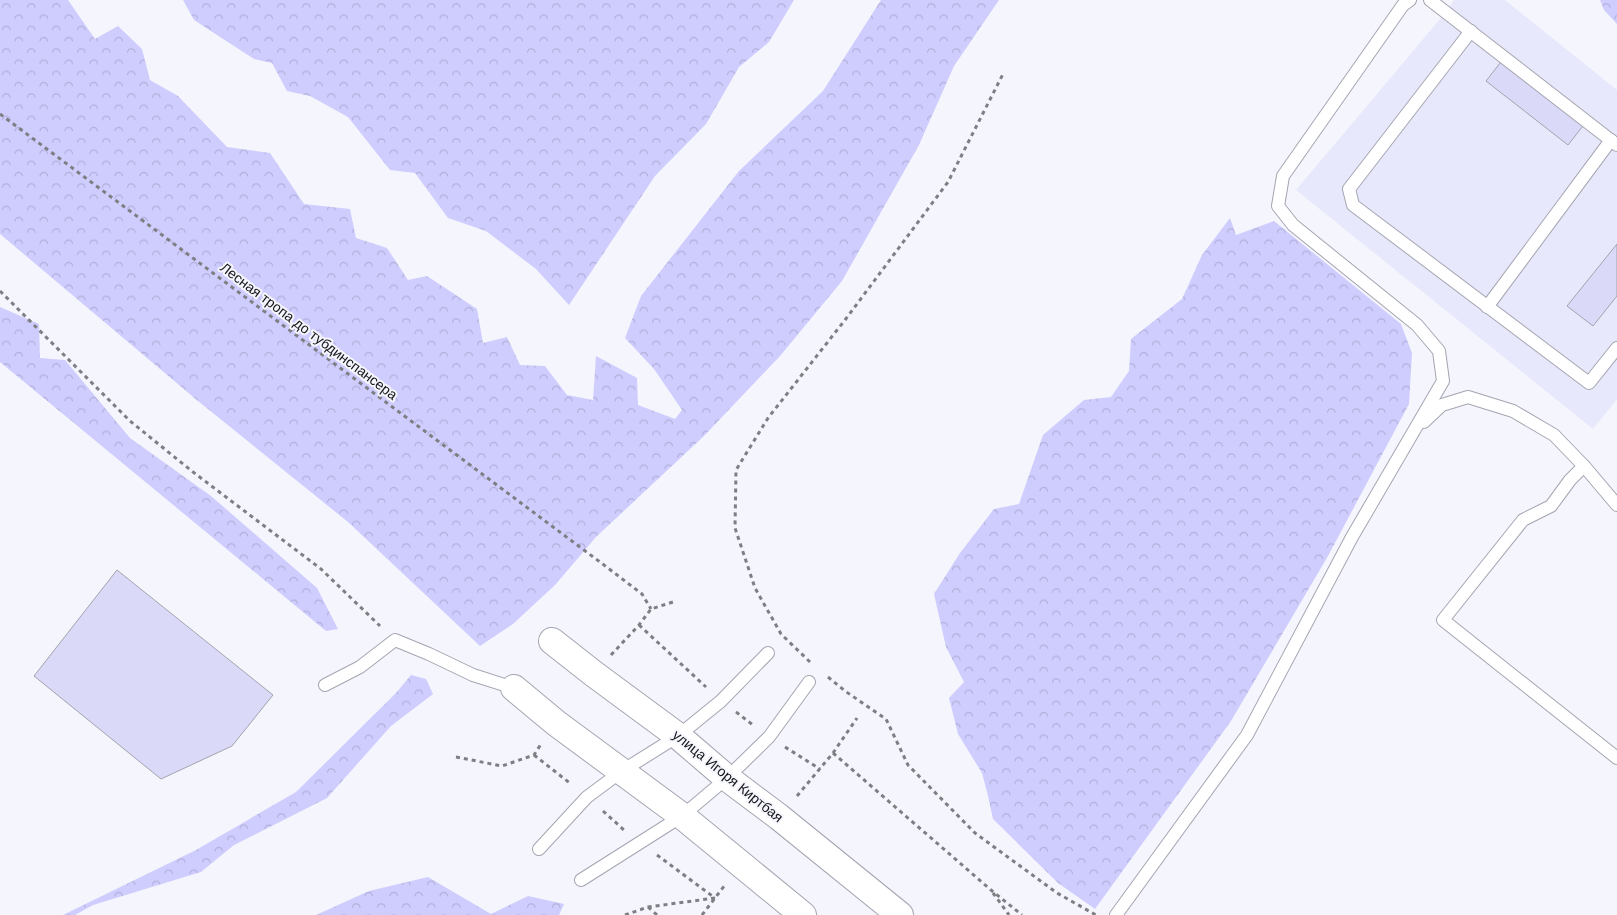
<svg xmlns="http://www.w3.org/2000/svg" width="1617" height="915" font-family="Arial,sans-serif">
<defs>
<pattern id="forest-crowns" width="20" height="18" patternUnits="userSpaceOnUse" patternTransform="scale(1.25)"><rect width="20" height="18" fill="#cfcdfe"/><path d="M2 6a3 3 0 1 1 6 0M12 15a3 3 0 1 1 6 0" fill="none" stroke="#b1afd9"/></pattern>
</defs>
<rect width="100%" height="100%" fill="#f5f5fd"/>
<!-- built -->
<polygon fill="#e8e8fc" points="1454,0 1505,0 1617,90 1617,399 1593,429 1296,190 1446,12"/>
<!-- forest -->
<g fill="url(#forest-crowns)">
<polygon points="0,0 68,0 95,39 118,26 142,49 150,80 178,96 227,147 270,153 304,204 350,209 356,238 387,248 408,280 427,276 477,309 483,343 507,337 520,365 545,366 567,395 593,400 596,356 637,378 638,405 675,419 682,410 654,369 625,338 641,296 739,171 823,91 881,0 999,0 954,66 919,145 842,281 780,356 704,436 596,537 555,585 513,624 480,646 348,522 198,401 0,234"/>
<polygon points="183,0 794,0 769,42 739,67 706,124 655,176 569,305 536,269 486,231 448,218 415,173 390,170 348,117 310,96 287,91 272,63 254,59 194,20"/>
<polygon points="1600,0 1617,0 1617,24 1604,10"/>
<polygon points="1230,218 1236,235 1274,221 1401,324 1412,353 1409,404 1328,556 1231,721 1095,909 1058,883 993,819 988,796 982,773 958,734 949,698 964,682 946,647 934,594 960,553 994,509 1019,504 1043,435 1084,400 1111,397 1129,371 1131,339 1182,299 1202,255"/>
<polygon points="0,307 39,324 40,358 65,360 130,438 211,496 317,588 338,629 326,631 0,362"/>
<polygon points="411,675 426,679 433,694 391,726 327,798 234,845 201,872 93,905 75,915 63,915 196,850 296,792 396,693"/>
<polygon points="428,877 491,914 528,896 564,904 559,915 316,915 369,891"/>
</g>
<!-- building -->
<g fill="#dad9f7" stroke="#a3a3af">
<polygon points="1504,58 1586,122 1568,145 1486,81"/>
<polygon points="1617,244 1617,296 1593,326 1567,306"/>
<polygon points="117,570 273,695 232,746 161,779 34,676"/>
</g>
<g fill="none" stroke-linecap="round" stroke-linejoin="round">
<!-- lane casing -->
<g stroke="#a5a5b2" stroke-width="14">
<g id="lane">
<polyline points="1430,0 1617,145"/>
<polyline points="1471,31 1349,189 1353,205 1589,383 1617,348"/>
<polyline points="1487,307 1611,140"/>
<polyline points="1424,422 1442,405 1468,397 1513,411 1554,435 1584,466 1617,505"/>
<polyline points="1584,466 1570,480 1551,506 1523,520 1443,620 1617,758"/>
<polyline points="325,685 360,667 395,640 429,654 473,675 514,688"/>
<polyline points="539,849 587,797 622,771 678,736 721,701 768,653"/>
<polyline points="581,880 682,816 727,778 769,737 809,682"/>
<polyline points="1116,915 1247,735 1352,537 1443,381 1439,351 1417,325 1293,225 1278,206 1283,176 1403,5 1410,0"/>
</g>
</g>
<!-- street casing -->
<g stroke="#a5a5b2" stroke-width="28">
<g id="street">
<polyline points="552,641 594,674 678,736 727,778 779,817 900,915"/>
<polyline points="514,688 556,723 682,816 803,915"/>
</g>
</g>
<!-- path -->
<g stroke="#7e7e83" stroke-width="3" stroke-dasharray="4 4" stroke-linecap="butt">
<polyline points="0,114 604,565 642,594 651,609"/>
<polyline points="0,291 130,421 193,472 321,569 380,626"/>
<polyline points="639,625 706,687"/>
<polyline points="611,655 639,625 651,609 673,602"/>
<polyline points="810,662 781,634 755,588 735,528 736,470 768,418 845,320 948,182 1004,72"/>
<polyline points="828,677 845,691 886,719 908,765 975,833 1057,893 1096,915"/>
<polyline points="736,712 753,725"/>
<polyline points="785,747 820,769"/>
<polyline points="833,753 991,890 1022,915"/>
<polyline points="534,755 571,784"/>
<polyline points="456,757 502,766 534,755 541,744"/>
<polyline points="797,796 833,753 857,718"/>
<polyline points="603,811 624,830"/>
<polyline points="657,855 715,898"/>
<polyline points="993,893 1009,915"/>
<polyline points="648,907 657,915"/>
<polyline points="625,915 648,907 715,898"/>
<polyline points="702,915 725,885"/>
</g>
<!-- lane -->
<use href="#lane" stroke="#fff" stroke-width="12"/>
<!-- street -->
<use href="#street" stroke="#fff" stroke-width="26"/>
</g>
<g text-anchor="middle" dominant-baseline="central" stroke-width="4" stroke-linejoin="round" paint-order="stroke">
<!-- street labels -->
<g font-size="14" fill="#151519" stroke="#f5f5fd">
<text transform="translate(309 331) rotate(37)">Лесная тропа до тубдинспансера</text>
<text transform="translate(728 776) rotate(39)">улица Игоря Киртбая</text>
</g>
</g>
</svg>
